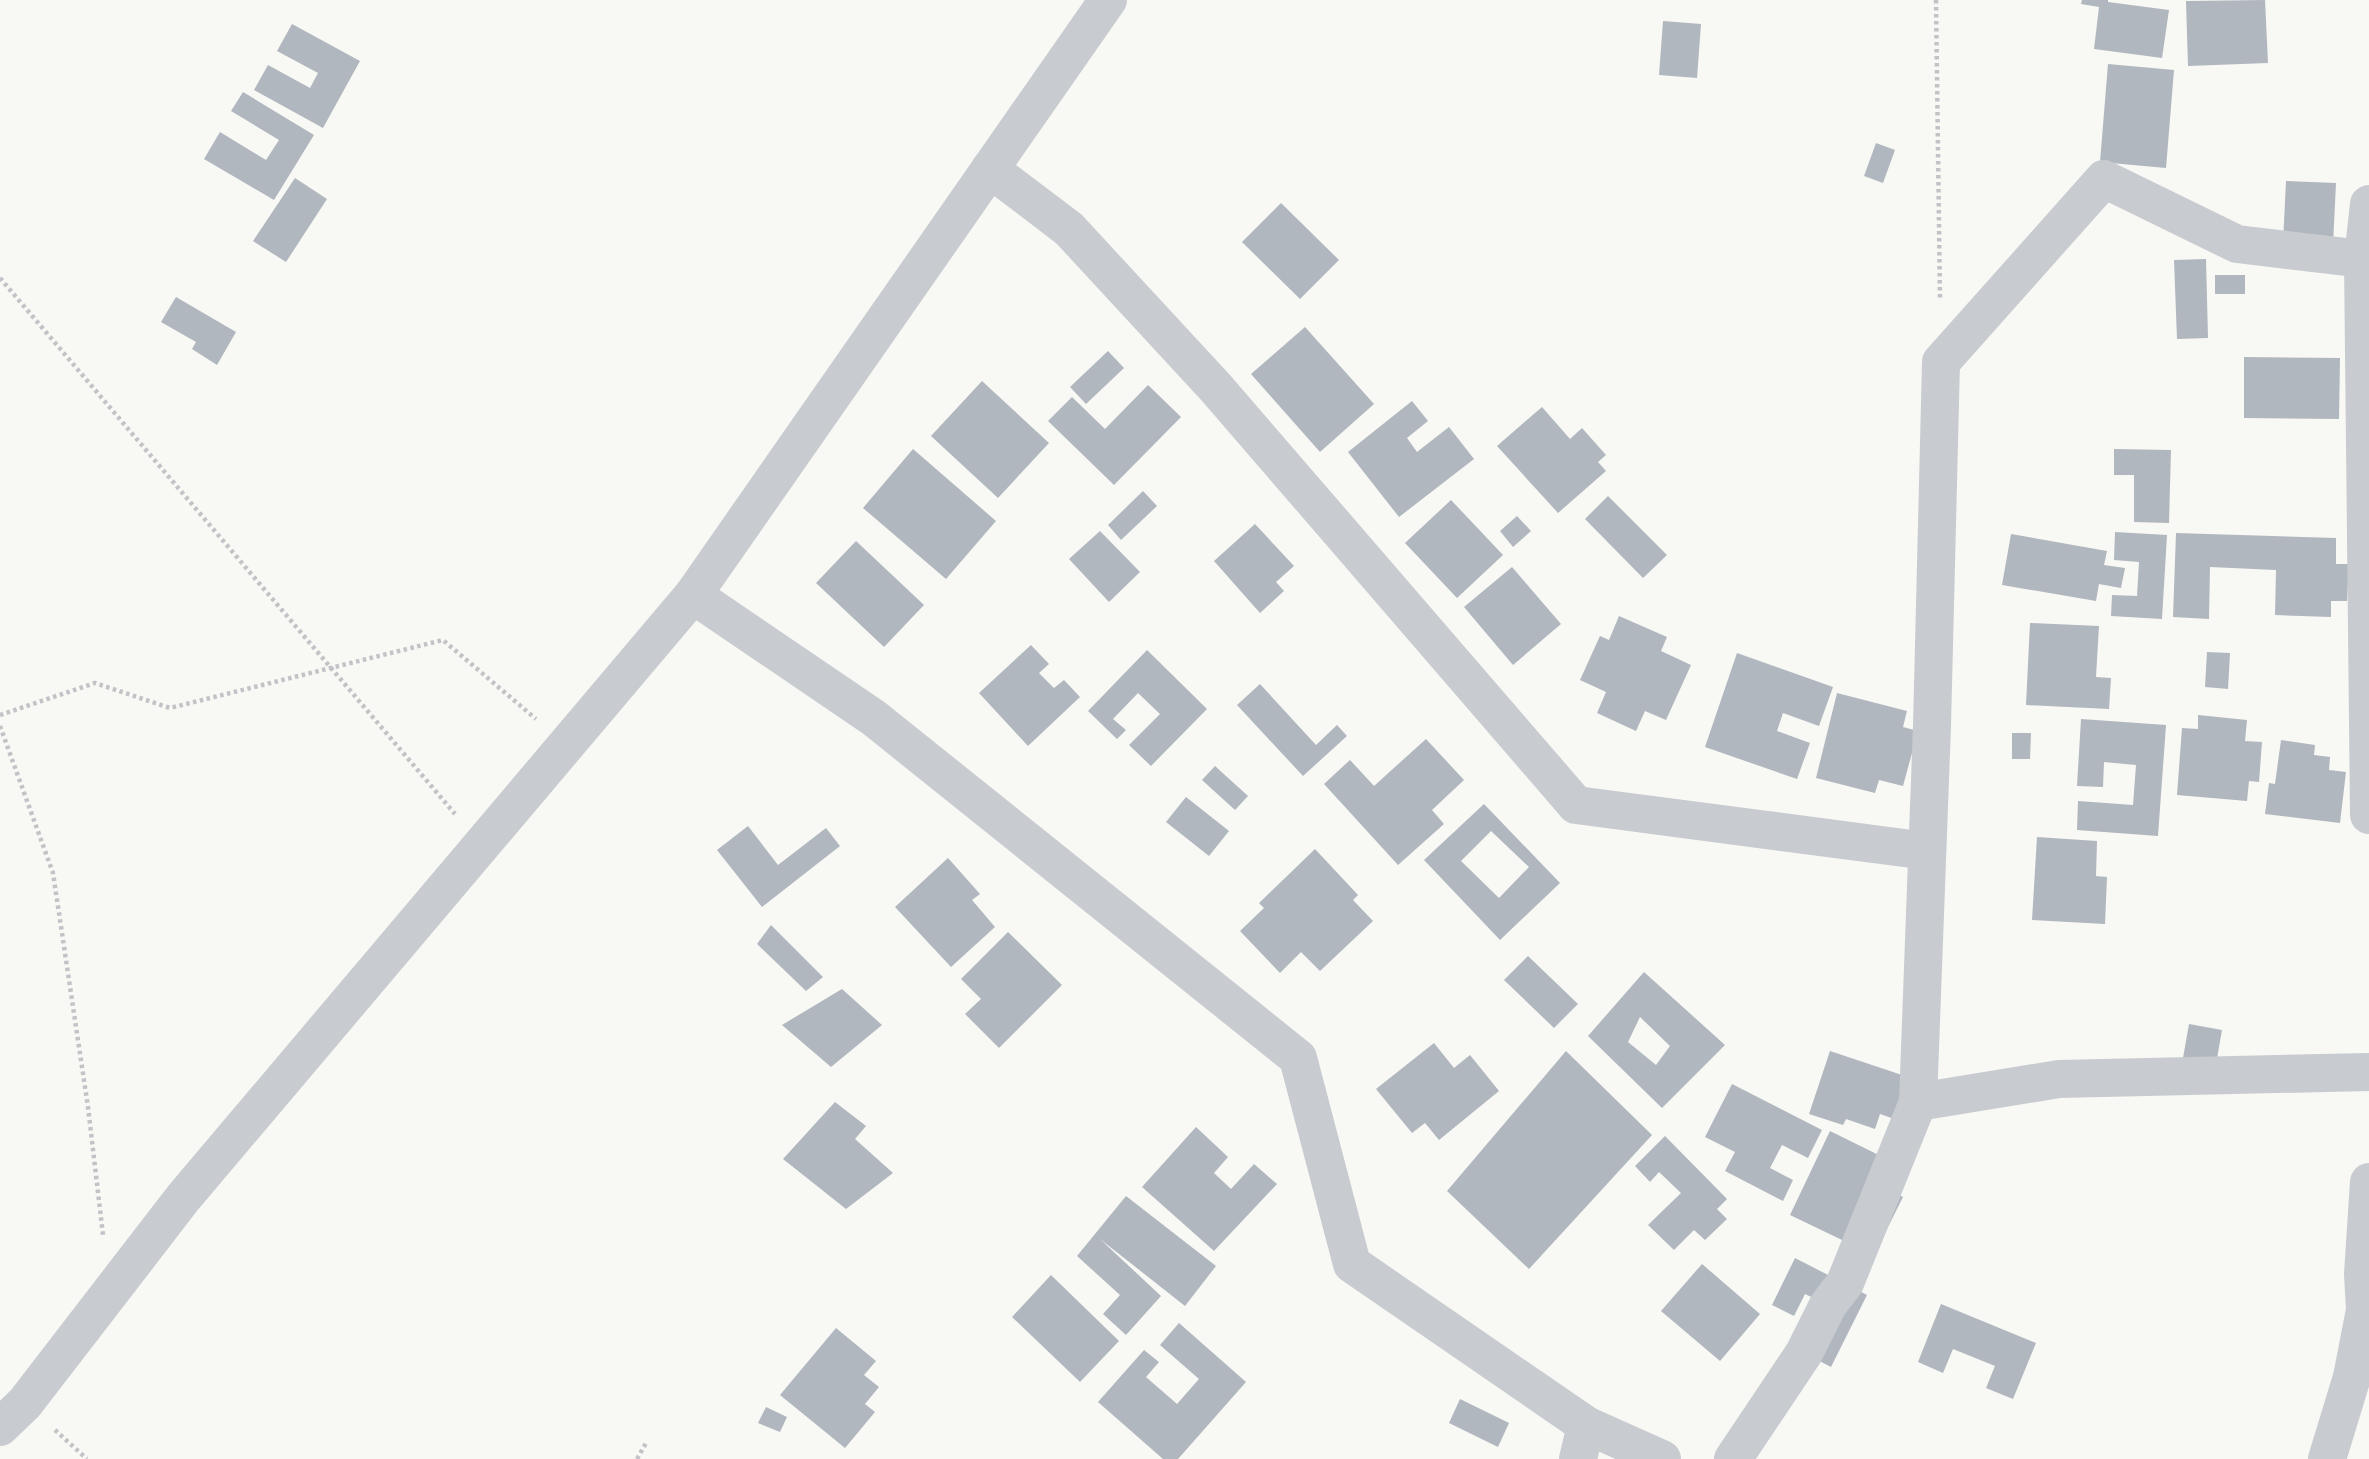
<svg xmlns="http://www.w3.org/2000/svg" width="2369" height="1459" font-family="'DejaVu Sans',sans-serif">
<rect width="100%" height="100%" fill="#f8f8f5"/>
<!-- building -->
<g fill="#b1b7be" fill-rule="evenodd">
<polygon points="2082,0 2108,0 2108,2 2169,10 2162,58 2094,49 2099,7 2081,4"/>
<polygon points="2265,0 2268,63 2188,66 2186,1"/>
<polygon points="1663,21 1701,24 1697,78 1659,75"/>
<polygon points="292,24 360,61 323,128 254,90 268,65 310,88 318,73 277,51"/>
<polygon points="2108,64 2174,70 2166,168 2100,162"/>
<polygon points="243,92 314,135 274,200 204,159 220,132 266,160 279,140 231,111"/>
<polygon points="1876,143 1895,150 1883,183 1864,176"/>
<polygon points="295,178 327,199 286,262 253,241"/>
<polygon points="2286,181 2336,183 2332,266 2282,264"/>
<polygon points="1281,203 1339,260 1300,299 1242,242"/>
<polygon points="2206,259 2208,338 2177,339 2174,260"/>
<rect x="2215" y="275" width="30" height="19"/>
<polygon points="176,297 236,332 217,365 192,349 196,342 161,322"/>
<polygon points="1305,327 1374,404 1320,452 1251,374"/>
<polygon points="1108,351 1124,368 1086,404 1070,387"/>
<polygon points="2244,357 2340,358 2339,419 2244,418"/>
<polygon points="982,381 1049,443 998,498 931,436"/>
<polygon points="1148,385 1181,417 1114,485 1048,421 1072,397 1105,429"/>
<polygon points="1412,401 1428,421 1407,438 1417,452 1449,427 1474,459 1399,517 1348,452"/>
<polygon points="1542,407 1570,439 1582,428 1606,455 1598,462 1606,471 1558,513 1497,446"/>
<polygon points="913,449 996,521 946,579 863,508"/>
<polygon points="2114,449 2171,450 2169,523 2134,522 2134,475 2114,475"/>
<polygon points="1143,491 1157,506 1121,540 1108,525"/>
<polygon points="1608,496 1667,555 1643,578 1585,519"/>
<polygon points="1451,500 1503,555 1457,598 1405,543"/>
<polygon points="1517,516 1531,531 1513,547 1500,531"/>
<polygon points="1255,524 1294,566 1276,582 1284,591 1260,613 1214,561"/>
<polygon points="1100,531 1140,572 1109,602 1069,559"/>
<polygon points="2115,532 2167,535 2162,619 2111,616 2112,595 2137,596 2139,562 2114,560"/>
<polygon points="2176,533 2336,538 2336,564 2349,564 2347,601 2331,601 2331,617 2275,615 2276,570 2210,567 2209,619 2173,617"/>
<polygon points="2011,534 2107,551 2104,565 2125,568 2121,588 2099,584 2096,601 2002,585"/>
<polygon points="856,541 924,605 884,647 816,583"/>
<polygon points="1512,567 1561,624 1513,665 1464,607"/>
<polygon points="1619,616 1667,637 1661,651 1691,665 1666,720 1645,711 1636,731 1597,713 1606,692 1580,680 1600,636 1609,640"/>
<polygon points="2030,623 2099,626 2096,677 2111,678 2109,709 2026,705"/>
<polygon points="1031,645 1049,664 1039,673 1054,688 1064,680 1080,697 1028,746 979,693"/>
<polygon points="1147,650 1207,709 1151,766 1129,745 1160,714 1138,693 1113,719 1126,730 1117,739 1088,711"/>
<polygon points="2207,652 2230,653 2228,689 2205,687"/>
<polygon points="1737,653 1833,687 1819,726 1783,713 1777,731 1810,743 1797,779 1705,747"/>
<polygon points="1260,684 1316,745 1337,725 1347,736 1303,776 1237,705"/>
<polygon points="1837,693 1907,711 1903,727 1918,731 1903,786 1879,780 1875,793 1816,778"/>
<polygon points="2198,715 2247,720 2245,741 2262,742 2259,782 2249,781 2247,801 2177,795 2182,728 2198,729"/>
<polygon points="2081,719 2166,725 2158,836 2077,830 2078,801 2133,805 2136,765 2104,762 2103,787 2077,786"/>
<polygon points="2012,733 2031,733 2030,759 2012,759"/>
<polygon points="1426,739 1464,780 1432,810 1444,824 1398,865 1324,784 1350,760 1374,786"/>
<polygon points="2281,740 2315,745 2314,755 2330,757 2329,770 2346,772 2340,823 2265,814 2269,783 2275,784"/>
<polygon points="1215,766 1248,796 1235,810 1202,780"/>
<polygon points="1186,797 1229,831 1209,856 1166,822"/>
<path d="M1484,804L1560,883L1500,940L1424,860ZM1491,831L1529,867L1499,898L1461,861Z"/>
<polygon points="748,826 778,865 826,828 840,846 762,907 717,850"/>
<polygon points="2037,837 2097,841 2096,876 2107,877 2105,924 2032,920"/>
<polygon points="1315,849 1358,895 1353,900 1373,921 1320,971 1301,952 1280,973 1240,931 1264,908 1259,903"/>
<polygon points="948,858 980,894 972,900 995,927 951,967 895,907"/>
<polygon points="771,925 823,977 806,991 757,944"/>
<polygon points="1008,932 1062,985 999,1048 965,1014 981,999 961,979"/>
<polygon points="1528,956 1578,1004 1554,1028 1504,980"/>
<path d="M1644,972L1725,1045L1662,1108L1588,1036ZM1640,1017L1670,1046L1656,1065L1628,1042Z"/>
<polygon points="842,989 882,1025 831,1067 782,1025"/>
<polygon points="2189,1024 2222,1030 2216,1064 2183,1058"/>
<polygon points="1434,1043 1454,1068 1470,1055 1499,1091 1439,1140 1425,1123 1412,1133 1376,1089"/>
<polygon points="1566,1051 1652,1135 1529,1269 1447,1191"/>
<polygon points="1830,1051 1911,1078 1897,1120 1880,1114 1875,1129 1846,1119 1843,1125 1809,1114"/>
<polygon points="1732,1084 1822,1130 1808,1158 1782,1145 1770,1168 1793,1180 1783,1201 1725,1171 1735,1152 1705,1137"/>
<polygon points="835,1102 866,1126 855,1139 893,1173 846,1209 783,1159"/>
<polygon points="1196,1127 1228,1157 1214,1173 1231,1189 1254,1164 1277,1184 1214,1251 1142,1187"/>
<polygon points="1830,1131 1903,1167 1891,1191 1903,1197 1884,1235 1865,1251 1790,1215"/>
<polygon points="1665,1136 1727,1199 1717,1209 1727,1219 1705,1240 1694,1230 1674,1250 1648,1225 1681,1193 1659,1172 1650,1182 1635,1166"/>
<polygon points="1126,1196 1216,1266 1185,1306 1100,1239 1161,1296 1126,1335 1103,1314 1120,1295 1077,1256"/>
<polygon points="1795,1258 1867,1295 1831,1367 1804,1353 1828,1305 1805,1294 1794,1316 1772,1305"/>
<polygon points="1702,1264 1760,1314 1720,1361 1661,1311"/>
<polygon points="1051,1275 1119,1341 1080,1382 1012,1317"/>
<polygon points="1941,1304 2036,1343 2013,1399 1986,1388 1995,1366 1953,1349 1943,1373 1918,1362"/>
<polygon points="1179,1323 1246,1382 1178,1459 1163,1459 1098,1402 1144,1350 1159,1362 1146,1377 1177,1404 1199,1379 1160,1345"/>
<polygon points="836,1328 876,1361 864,1375 879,1387 865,1404 875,1412 845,1448 780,1395"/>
<polygon points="1460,1399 1509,1423 1498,1447 1449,1423"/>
<polygon points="766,1407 787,1417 780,1432 758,1423"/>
</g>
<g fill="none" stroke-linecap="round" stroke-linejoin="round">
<!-- path -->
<g stroke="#c1c3c6" stroke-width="4.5" stroke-dasharray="3.5 3.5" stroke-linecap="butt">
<polyline points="1936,0 1940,301"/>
<polyline points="0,278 455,814"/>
<polyline points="0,715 95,683 170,708 443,640 536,719"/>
<polyline points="0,726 53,873 88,1107 103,1235"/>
<polyline points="55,1430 87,1459"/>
<polyline points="637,1459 646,1443"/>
</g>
<!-- minor -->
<g stroke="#c8cbcf" stroke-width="38">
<polyline points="990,169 1069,229 1216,388 1576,805 1927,851"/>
<polyline points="2369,204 2363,259 2369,815"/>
<polyline points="693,595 1108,0"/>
<polyline points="1918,1102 2059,1079 2369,1072"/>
<polyline points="0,1427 25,1403 183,1198 693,595 874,718 1298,1058 1352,1264 1586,1425 1662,1459"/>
<polyline points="1578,1459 1586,1425"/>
<polyline points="1733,1459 1804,1353 1828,1305 1845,1283 1918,1102 1932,726 1941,362 2104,179 2237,244 2363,259"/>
<polyline points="2327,1459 2352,1377 2365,1310 2363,1274 2369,1182"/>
</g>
</g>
</svg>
